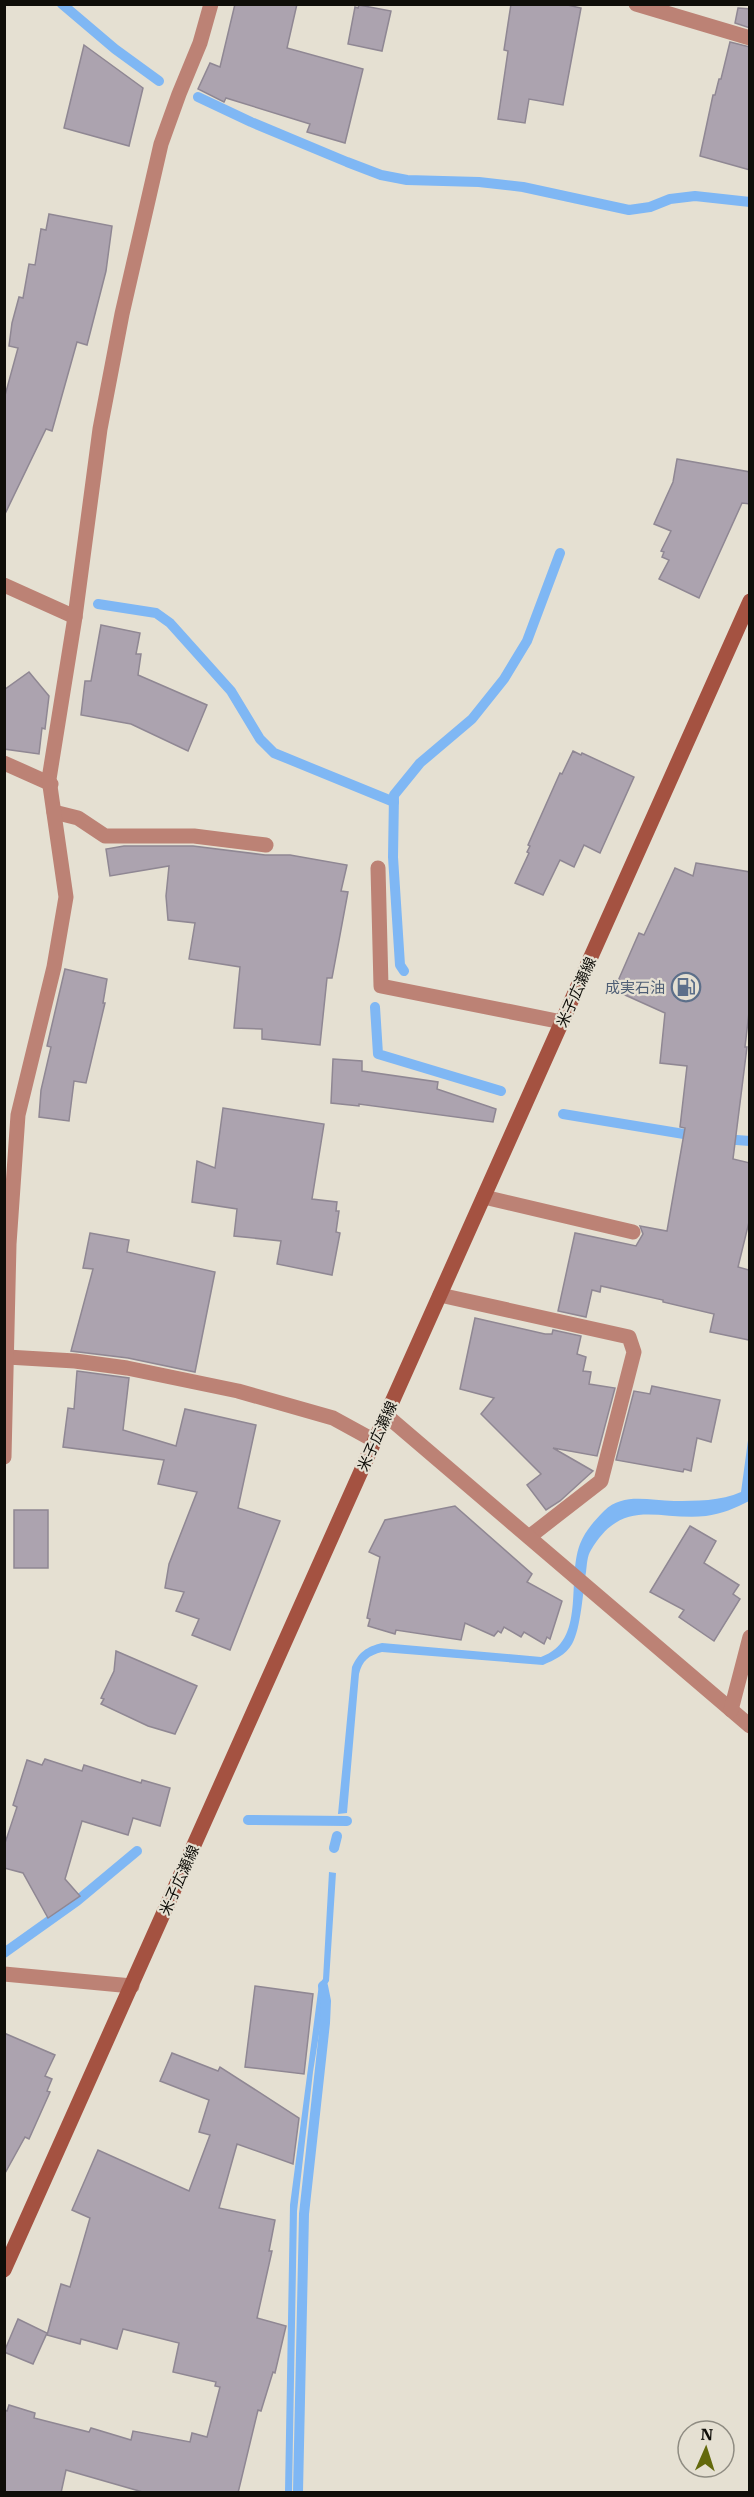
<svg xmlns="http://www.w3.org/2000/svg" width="754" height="2497" font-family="'IBM Plex Serif','Noto Sans JP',serif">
<rect width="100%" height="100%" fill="#e5e0d2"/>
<!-- water -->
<g fill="#7fb7f4">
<path d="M749,1433V1501C736,1508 721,1514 706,1516C658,1521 623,1496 591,1550C587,1556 587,1565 586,1572C583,1590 581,1629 572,1644C566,1655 554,1660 543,1665L382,1652C369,1655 362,1661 359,1674L347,1813L338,1814L352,1667C359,1652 366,1647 382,1643L541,1657C587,1641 566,1580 580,1544C585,1531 595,1520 604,1511C624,1492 649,1501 674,1501C696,1501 721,1501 741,1492Z"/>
<polygon points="329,1872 336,1873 329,1981 327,1984 313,2072 297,2211 292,2492 285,2492 290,2205 319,1984 323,1979"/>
</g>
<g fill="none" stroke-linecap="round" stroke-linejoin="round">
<!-- stream -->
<g stroke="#7fb7f4" stroke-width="10">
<polyline points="62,4 115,49 159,81"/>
<polyline points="198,97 251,122 347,162 381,175 407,180 479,182 523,187 629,210 650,207 670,199 695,196 750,202"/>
<polyline points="98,604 156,613 170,623 231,691 260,739 274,753 394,802"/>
<polyline points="404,971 400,965 393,857 394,795 420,763 472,719 504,679 527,641 560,553"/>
<polyline points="375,1007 378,1054 501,1091"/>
<polyline points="563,1114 696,1136"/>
<polyline points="723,1139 750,1141"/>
<polyline points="248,1820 347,1821"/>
<polyline points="334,1848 337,1836"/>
<polyline points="4,1953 77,1901 137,1851"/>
<polyline points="298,2492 304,2214 325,2023 326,2001 323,1986"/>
</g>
</g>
<!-- building -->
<g fill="#aca3af" stroke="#8f8793" stroke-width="1.5">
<polygon points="235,4 297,4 287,48 363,69 345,143 307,132 310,124 226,98 224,102 198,89 210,63 220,67"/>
<polygon points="511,4 563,4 581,8 563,105 529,99 525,123 498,119 508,51 504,50"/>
<polygon points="359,5 391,11 382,51 348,44 355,7 358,8"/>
<polygon points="738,8 750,9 750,28 735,23"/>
<polygon points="730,42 750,47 750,170 700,156 713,95 715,95 719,79 721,79"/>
<polygon points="84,45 143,88 129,146 64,128"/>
<polygon points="49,214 112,226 106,271 87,345 77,342 52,431 46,429 4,516 4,399 18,348 9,346 12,323 19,297 23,298 29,264 35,265 41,229 46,230"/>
<polygon points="677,459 750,472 750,504 742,503 699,598 659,579 669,560 662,557 664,552 661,551 671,531 654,524 673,482"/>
<polygon points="101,625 140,633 136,654 141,654 138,675 207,705 188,751 131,724 81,715 85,681 91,681"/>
<polygon points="29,672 49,696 45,729 42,728 39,754 4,749 4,690"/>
<polygon points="573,751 581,755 582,753 634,777 600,853 584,845 574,867 560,860 543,895 515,883 529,853 527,852 530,846 528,845 560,773 562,774"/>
<polygon points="124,846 193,846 265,855 290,855 347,865 341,891 348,892 332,978 327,978 320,1045 262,1039 262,1029 234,1028 240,967 189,959 195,923 168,920 166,896 169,866 110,876 106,849"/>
<polygon points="696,863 750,872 750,1004 745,1047 747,1047 733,1159 750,1163 750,1218 738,1267 749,1270 749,1340 710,1332 714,1314 663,1302 663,1300 601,1286 600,1292 592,1290 586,1317 558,1311 575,1233 636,1246 643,1234 640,1226 667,1231 685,1128 680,1127 687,1066 660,1063 665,1013 614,990 639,933 644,935 675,868 693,876"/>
<polygon points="65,969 107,979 103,1003 105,1003 86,1083 74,1081 69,1121 39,1117 41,1090 51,1047 47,1046"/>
<polygon points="333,1059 362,1061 362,1071 438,1082 437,1089 496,1109 493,1122 359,1104 359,1106 331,1103"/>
<polygon points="223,1108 324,1124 312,1199 337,1202 336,1211 339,1211 336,1232 340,1233 332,1275 277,1264 281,1241 234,1236 237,1209 192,1202 197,1161 215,1168"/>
<polygon points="90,1233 129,1240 127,1252 215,1272 195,1372 128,1358 71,1351 93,1269 83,1268"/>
<polygon points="475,1318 545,1334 552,1334 553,1330 581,1336 577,1354 586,1357 583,1371 591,1372 589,1384 615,1388 597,1456 553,1448 593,1471 560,1501 546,1510 527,1485 541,1474 481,1414 494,1398 460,1389"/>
<polygon points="77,1371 129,1378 123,1430 176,1446 185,1409 256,1425 238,1508 280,1521 230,1650 192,1635 199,1619 176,1611 184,1592 165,1588 169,1564 197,1492 158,1484 164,1460 63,1447 68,1408 74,1409"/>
<polygon points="652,1386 720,1400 711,1442 697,1438 691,1471 684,1469 683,1472 616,1460 634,1391 650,1394"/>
<polygon points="455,1506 532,1574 527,1582 562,1601 550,1639 547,1637 544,1644 524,1632 521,1637 504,1627 501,1633 498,1631 494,1636 465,1623 461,1640 396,1630 395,1634 368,1626 370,1619 367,1618 380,1557 369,1552 385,1520"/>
<rect x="14" y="1510" width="34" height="58"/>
<polygon points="690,1526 716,1541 704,1563 739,1585 733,1594 740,1599 714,1641 679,1617 684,1610 650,1592"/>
<polygon points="116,1651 197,1686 175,1734 148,1726 101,1704 104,1699 101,1698 114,1671"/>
<polygon points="45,1759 82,1771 84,1765 141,1783 142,1780 170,1788 160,1826 133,1818 128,1835 82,1821 65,1879 80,1896 48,1918 23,1873 4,1868 4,1846 17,1807 13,1805 27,1760 42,1765"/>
<polygon points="255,1986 313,1994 304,2074 245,2067"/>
<polygon points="4,2033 55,2055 45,2076 52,2079 47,2091 50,2092 29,2139 25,2137 4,2175"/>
<polygon points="172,2053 218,2071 220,2067 299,2118 293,2164 237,2144 219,2208 275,2220 269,2251 272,2251 257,2318 286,2326 275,2373 273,2372 261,2411 258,2410 238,2493 146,2493 66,2470 61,2493 4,2493 4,2410 7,2411 9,2405 35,2413 34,2418 89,2432 91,2428 131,2440 133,2431 190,2442 192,2433 207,2437 220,2387 215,2386 216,2382 173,2372 179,2343 123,2329 117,2349 81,2339 80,2344 47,2335 61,2284 70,2287 90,2218 72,2210 98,2150 189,2191 210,2135 199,2132 209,2100 160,2081"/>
<polygon points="18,2319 47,2333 33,2364 4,2352"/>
</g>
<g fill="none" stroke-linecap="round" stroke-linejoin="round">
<!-- minor -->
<g stroke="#bc8275" stroke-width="15">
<polyline points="636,4 750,38"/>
<polyline points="4,585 75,617"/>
<polyline points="4,763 51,784"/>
<polyline points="54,812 78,818 105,836 194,836 266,845"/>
<polyline points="378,868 381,986 562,1022"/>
<polyline points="484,1197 633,1232"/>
<polyline points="440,1295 629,1337 634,1352 601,1481 529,1537"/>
<polyline points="7,1357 75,1361 127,1368 238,1391 333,1418 375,1441"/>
<polyline points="387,1416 750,1726"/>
<polyline points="4,1457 9,1244 18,1115 54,967 66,897 49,779 75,617 100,429 122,314 161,144 179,94 200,43 211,4"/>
<polyline points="731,1710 750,1637"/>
<polyline points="4,1974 132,1986"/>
</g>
<!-- secondary -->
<polyline stroke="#a45241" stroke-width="15" points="4,2270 750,601"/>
</g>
<!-- icons -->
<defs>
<g id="fuel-ring" transform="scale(1.5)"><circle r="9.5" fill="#e5e0d2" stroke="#5c6f8a" stroke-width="1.5"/><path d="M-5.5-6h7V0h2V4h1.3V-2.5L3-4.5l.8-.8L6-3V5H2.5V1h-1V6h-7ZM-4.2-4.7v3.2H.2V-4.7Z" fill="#5c6f8a"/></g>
</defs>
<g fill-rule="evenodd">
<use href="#fuel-ring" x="686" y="987"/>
</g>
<g text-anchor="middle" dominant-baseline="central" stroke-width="4.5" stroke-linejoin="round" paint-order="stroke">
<!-- service labels -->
<g font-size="15" fill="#4e5e75" stroke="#e5e0d2" text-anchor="end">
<text x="665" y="987">成実石油</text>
</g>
<!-- street labels -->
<g font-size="15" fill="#0f0e09" stroke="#e5e0d2">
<text transform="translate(576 992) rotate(-66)">米子広瀬線</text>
<text transform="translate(377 1436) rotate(-66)">米子広瀬線</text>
<text transform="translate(179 1880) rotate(-66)">米子広瀬線</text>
</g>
</g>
<!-- border -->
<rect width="754" height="2497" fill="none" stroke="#0f0e09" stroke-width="12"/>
<!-- north arrow -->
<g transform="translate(706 2449) rotate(3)"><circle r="28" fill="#e5e0d2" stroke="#8f8c82" stroke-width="1.5"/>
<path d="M0-4.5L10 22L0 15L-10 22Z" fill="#63690c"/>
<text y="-9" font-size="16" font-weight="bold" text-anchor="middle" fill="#0f0e09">N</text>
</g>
</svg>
